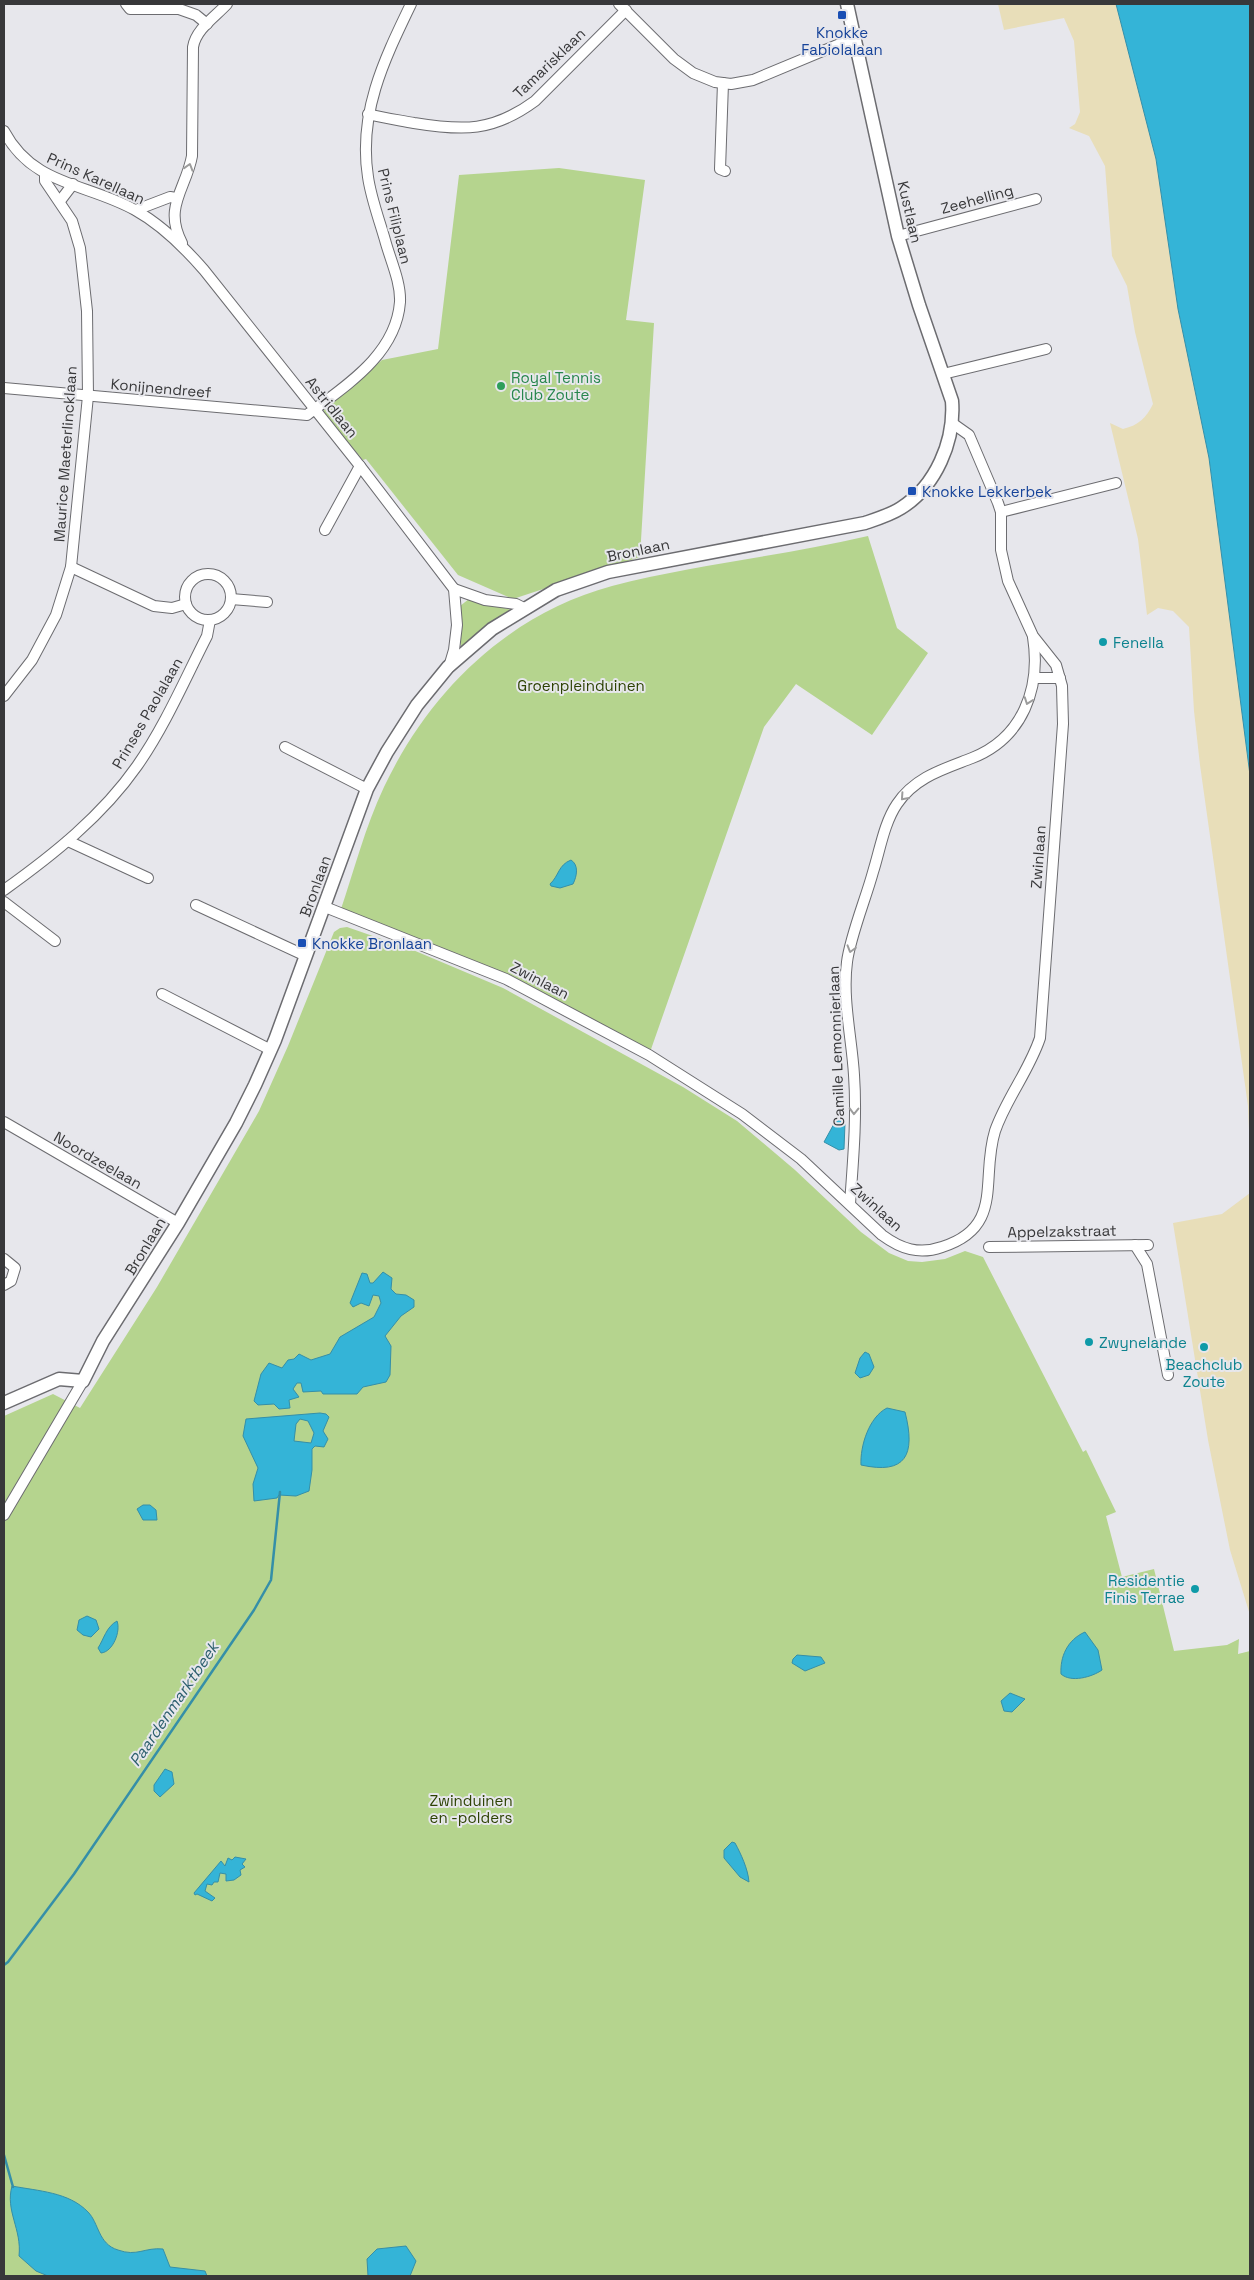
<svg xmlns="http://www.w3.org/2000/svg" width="1254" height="2280" font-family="'Space Grotesk',sans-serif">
<rect width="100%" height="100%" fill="#e7e7ec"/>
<!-- green -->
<g fill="#b5d48e">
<polygon points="559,168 645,180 626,320 654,323 640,557 513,599 458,575 366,459 363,460 322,412 382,360 438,349 459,175"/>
<path d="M868,536L897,628L928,653L872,735L796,684L764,727L649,1055L506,979L340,912C354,871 365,827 384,787C429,692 508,614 612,586C696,564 784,556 868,536Z"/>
<polygon points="469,599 512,610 461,650 460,606"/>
<polygon points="347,927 413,950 503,988 683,1087 737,1121 795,1170 861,1232 889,1253 908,1261 922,1262 945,1259 965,1251 983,1257 1083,1452 1086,1450 1116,1512 1106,1516 1122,1577 1154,1569 1174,1651 1227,1645 1239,1639 1238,1654 1250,1651 1250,2276 4,2276 4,1416 53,1394 80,1408 157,1287 259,1111 288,1046 334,932 340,928"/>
</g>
<!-- sand -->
<g fill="#e8deb9">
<path d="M998,4H1116L1156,159L1178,309L1209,458L1250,775V1154L1248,1106L1200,765L1194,711L1189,627L1173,611L1158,608L1147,615L1138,539L1110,423L1123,429C1139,425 1146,418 1153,404L1135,332L1127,286L1112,256L1105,166L1089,136L1069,128L1075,124L1080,112L1074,41L1064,18L1004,30Z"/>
<polygon points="1250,1193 1250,1615 1230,1550 1208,1440 1173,1223 1222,1214"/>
</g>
<!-- water -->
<g fill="#34b4d7" stroke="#358fa8" fill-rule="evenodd">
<polygon points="1116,4 1250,4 1250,775 1209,458 1178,309 1156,159"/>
<path d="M571,860C579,865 577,876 573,884L560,888L551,886L550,884C559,876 558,865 571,860Z"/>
<polygon points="843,1117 845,1123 844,1149 839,1150 824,1142 835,1122"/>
<polygon points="383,1272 392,1278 391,1289 396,1294 406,1295 414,1300 414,1307 401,1316 385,1336 391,1346 390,1375 386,1382 363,1387 357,1394 323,1394 321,1391 303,1392 301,1383 297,1383 293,1389 299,1397 289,1400 290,1408 279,1409 274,1404 258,1405 254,1401 261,1374 269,1363 282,1368 288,1360 294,1359 299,1354 311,1360 330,1354 340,1337 374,1317 381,1303 379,1296 373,1295 369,1306 361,1303 353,1307 350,1303 362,1273 367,1274 370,1283 373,1283"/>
<polygon points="865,1352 869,1354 874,1367 869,1375 860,1378 855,1373 860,1358"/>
<path d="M887,1408L905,1412C916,1455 906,1475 861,1465C860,1446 869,1417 887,1408Z"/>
<path d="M320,1413L326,1414L329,1417L323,1431L328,1439L324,1447L315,1446L312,1449V1470L309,1491L296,1496L279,1495L277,1498L254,1501L253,1484L258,1468L243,1436L246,1419ZM300,1419L308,1421L314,1433L311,1443L294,1441L296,1424Z"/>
<polygon points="143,1505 150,1505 156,1510 157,1520 143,1520 137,1509"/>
<polygon points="87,1616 96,1620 99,1629 91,1637 83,1635 77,1630 79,1620"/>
<path d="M117,1621C121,1631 113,1652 101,1653L98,1648C104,1639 106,1627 117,1621Z"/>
<path d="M1085,1632L1098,1650L1102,1670C1092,1677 1071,1683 1061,1674C1060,1657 1067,1640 1085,1632Z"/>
<polygon points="797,1655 821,1657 825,1663 805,1671 792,1663 793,1659"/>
<polygon points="1010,1693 1025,1699 1012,1712 1004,1711 1001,1701"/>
<polygon points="165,1769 172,1772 174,1784 160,1797 154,1791 154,1785"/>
<path d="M732,1842L735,1843C741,1854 748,1869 749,1882L740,1877L724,1858V1850Z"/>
<polygon points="235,1857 246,1859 242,1864 245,1867 240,1870 241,1875 234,1880 226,1881 226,1874 220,1873 218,1882 214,1882 212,1885 207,1884 205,1891 215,1898 212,1901 197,1894 195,1895 194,1893 221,1861 225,1866 228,1858 232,1860"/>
<path d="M12,2186C38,2191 69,2192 88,2212C99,2223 98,2244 118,2250C137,2257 145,2247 163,2249L170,2267L205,2271L207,2276H48L36,2271L19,2256C22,2229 5,2211 12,2186Z"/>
<polygon points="406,2246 416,2261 410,2276 368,2276 367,2259 377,2249"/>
</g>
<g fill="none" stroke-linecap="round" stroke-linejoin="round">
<!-- stream -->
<g stroke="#358fa8" stroke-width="2.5">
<polyline points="4,1965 8,1962 74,1874 254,1610 271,1580 280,1492"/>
<polyline points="4,2155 13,2187"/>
</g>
<!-- minor casing -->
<g stroke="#6c6c70" stroke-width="12">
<g id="minor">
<polyline points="126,4 130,9 179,9 196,15 207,24"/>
<polyline points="619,4 674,59 693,73 715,82 731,84 753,80 854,38"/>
<polyline points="723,83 720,169 725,171"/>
<path d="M368,114C383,118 398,120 414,123C463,131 493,132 535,101L626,10"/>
<path d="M4,131C33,186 87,183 135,210C162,225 184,247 204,270L360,466L454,589L457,625L454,650L449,667"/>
<polyline points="60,201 73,184"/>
<polyline points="136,210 170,197 176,198"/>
<polyline points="898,236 1036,199"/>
<path d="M182,243C163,207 186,189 192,156L193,47C196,29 215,17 227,4"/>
<polyline points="943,374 1046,349"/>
<path d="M4,388L307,415C345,386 396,355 400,302C401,282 390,259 385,240C379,219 371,198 368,177C358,113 384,60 411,4"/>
<polyline points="1001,512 1116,483"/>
<polyline points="325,530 360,466"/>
<polyline points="71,567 154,606 172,608 186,604"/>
<circle cx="208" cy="597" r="23"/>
<polyline points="454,589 485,600 516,604 524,608"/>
<polyline points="231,599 267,602"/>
<polyline points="1035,678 1060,678"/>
<polyline points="4,696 32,660 56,615 71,567 88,396 87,311 80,248 72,221 45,181 45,175"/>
<polyline points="285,747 367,789"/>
<polyline points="68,841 148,878"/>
<path d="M4,890C53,855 102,816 137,766C165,726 185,679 207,636L210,620"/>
<polyline points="4,902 55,941"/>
<polyline points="196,905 306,956"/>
<path d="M325,907L506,979L649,1055L742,1114L801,1159L882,1235C901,1249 919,1255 942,1247C1005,1227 980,1179 995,1131C1006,1099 1029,1071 1040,1038L1063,724L1062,686L1056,665L1033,636L1008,581L1001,550V512L998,503L969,435L952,423"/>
<polyline points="162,994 271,1050"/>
<polyline points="4,1122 178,1223"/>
<path d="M850,1204C853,1161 857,1118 854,1075C852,1039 842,999 847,962C850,937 866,898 873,872C880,850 884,823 897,804C915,777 944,769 972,758C1023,738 1041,688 1033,637"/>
<polyline points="1135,1245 1147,1264 1168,1375"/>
<polyline points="989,1247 1148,1245"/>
<polyline points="4,1259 15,1268 11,1281 4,1285"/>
<polyline points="4,1515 83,1381"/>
</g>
</g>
<!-- tertiary casing -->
<g stroke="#6c6c70" stroke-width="15">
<path id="tertiary" d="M4,1403L59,1379L83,1381L103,1341L178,1223L236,1123L255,1085L275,1040L367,789L387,752L417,705L448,667L492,629L556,590L608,572L865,523C877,519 890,515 901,508C936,486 955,441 952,401L919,305L898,236L847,4"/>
</g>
<!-- minor -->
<use href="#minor" stroke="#fff" stroke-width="10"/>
<!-- tertiary -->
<use href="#tertiary" stroke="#fff" stroke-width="12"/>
</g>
<!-- one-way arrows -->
<defs><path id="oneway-chevron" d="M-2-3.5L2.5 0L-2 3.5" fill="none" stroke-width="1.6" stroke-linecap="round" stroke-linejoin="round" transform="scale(1.25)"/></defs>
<g stroke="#9c9c9c">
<use href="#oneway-chevron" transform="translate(189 167) rotate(-73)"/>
<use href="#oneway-chevron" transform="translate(1028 701) rotate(110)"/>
<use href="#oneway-chevron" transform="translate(904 797) rotate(132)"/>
<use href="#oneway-chevron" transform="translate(851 949) rotate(106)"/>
<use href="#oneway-chevron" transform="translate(854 1111) rotate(91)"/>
</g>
<!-- markers -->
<g fill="#1a4fb4" stroke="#e7e7ec" stroke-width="2">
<rect x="837" y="10" width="10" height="10" rx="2.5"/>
<rect x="907" y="486" width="10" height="10" rx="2.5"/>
<rect x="297" y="938" width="10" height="10" rx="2.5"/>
</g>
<circle fill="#2e9e5b" stroke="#e7e7ec" stroke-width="2" cx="501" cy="386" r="5"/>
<g fill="#0f9aa8" stroke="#e7e7ec" stroke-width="2">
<circle cx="1103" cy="642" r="5"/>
<circle cx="1089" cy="1342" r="5"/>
<circle cx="1204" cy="1347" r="5"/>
<circle cx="1195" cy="1589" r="5"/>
</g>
<g text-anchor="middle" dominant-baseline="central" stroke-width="4" stroke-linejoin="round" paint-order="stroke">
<!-- transit labels -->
<g font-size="15" fill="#164399" stroke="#e7e7ec" text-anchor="start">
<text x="842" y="32" text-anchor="middle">Knokke<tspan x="842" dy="17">Fabiolalaan</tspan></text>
<text x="922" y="491">Knokke Lekkerbek</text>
<text x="312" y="943">Knokke Bronlaan</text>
</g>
<!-- street labels -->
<g font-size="15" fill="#38383a" stroke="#e7e7ec">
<text transform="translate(549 63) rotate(-44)">Tamarisklaan</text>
<text transform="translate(96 178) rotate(24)">Prins Karellaan</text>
<text transform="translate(977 199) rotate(-15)">Zeehelling</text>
<text transform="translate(910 212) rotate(77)">Kustlaan</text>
<text transform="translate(395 216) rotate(76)">Prins Filiplaan</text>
<text transform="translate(161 388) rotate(5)">Konijnendreef</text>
<text transform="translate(332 407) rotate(51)">Astridlaan</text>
<text transform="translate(65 454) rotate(-86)">Maurice Maeterlincklaan</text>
<text transform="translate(638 550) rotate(-12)">Bronlaan</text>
<text transform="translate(147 713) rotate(-60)">Prinses Paolalaan</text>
<text transform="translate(1038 857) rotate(-86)">Zwinlaan</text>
<text transform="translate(315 886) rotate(-70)">Bronlaan</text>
<text transform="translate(540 980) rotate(27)">Zwinlaan</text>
<text transform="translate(836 1046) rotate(-92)">Camille Lemonnierlaan</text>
<text transform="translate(98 1160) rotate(30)">Noordzeelaan</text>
<text transform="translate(877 1207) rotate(42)">Zwinlaan</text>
<text transform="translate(1062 1231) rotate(-1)">Appelzakstraat</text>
<text transform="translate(145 1246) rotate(-59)">Bronlaan</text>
</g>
<!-- leisure labels -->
<g font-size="15" fill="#27864d" stroke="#e7e7ec" text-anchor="start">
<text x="511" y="377">Royal Tennis<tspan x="511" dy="17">Club Zoute</tspan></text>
</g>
<!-- culture labels -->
<g font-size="15" fill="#0d838f" stroke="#e7e7ec" text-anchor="start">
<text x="1113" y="642">Fenella</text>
<text x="1099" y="1342">Zwynelande</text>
<text x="1204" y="1364" text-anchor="middle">Beachclub<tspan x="1204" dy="17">Zoute</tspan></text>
<text x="1185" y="1580" text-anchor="end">Residentie<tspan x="1185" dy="17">Finis Terrae</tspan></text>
</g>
<!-- park labels -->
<g font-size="15" fill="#2d4203" stroke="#e7e7ec">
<text x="581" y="685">Groenpleinduinen</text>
<text x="471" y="1800">Zwinduinen<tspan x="471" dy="17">en -polders</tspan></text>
</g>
<!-- water labels -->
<g font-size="16" font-style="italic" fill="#2e606f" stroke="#e7e7ec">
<text transform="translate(174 1704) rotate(-56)">Paardenmarktbeek</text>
</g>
</g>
<!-- border -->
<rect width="1254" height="2280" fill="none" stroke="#38383a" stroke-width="10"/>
</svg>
